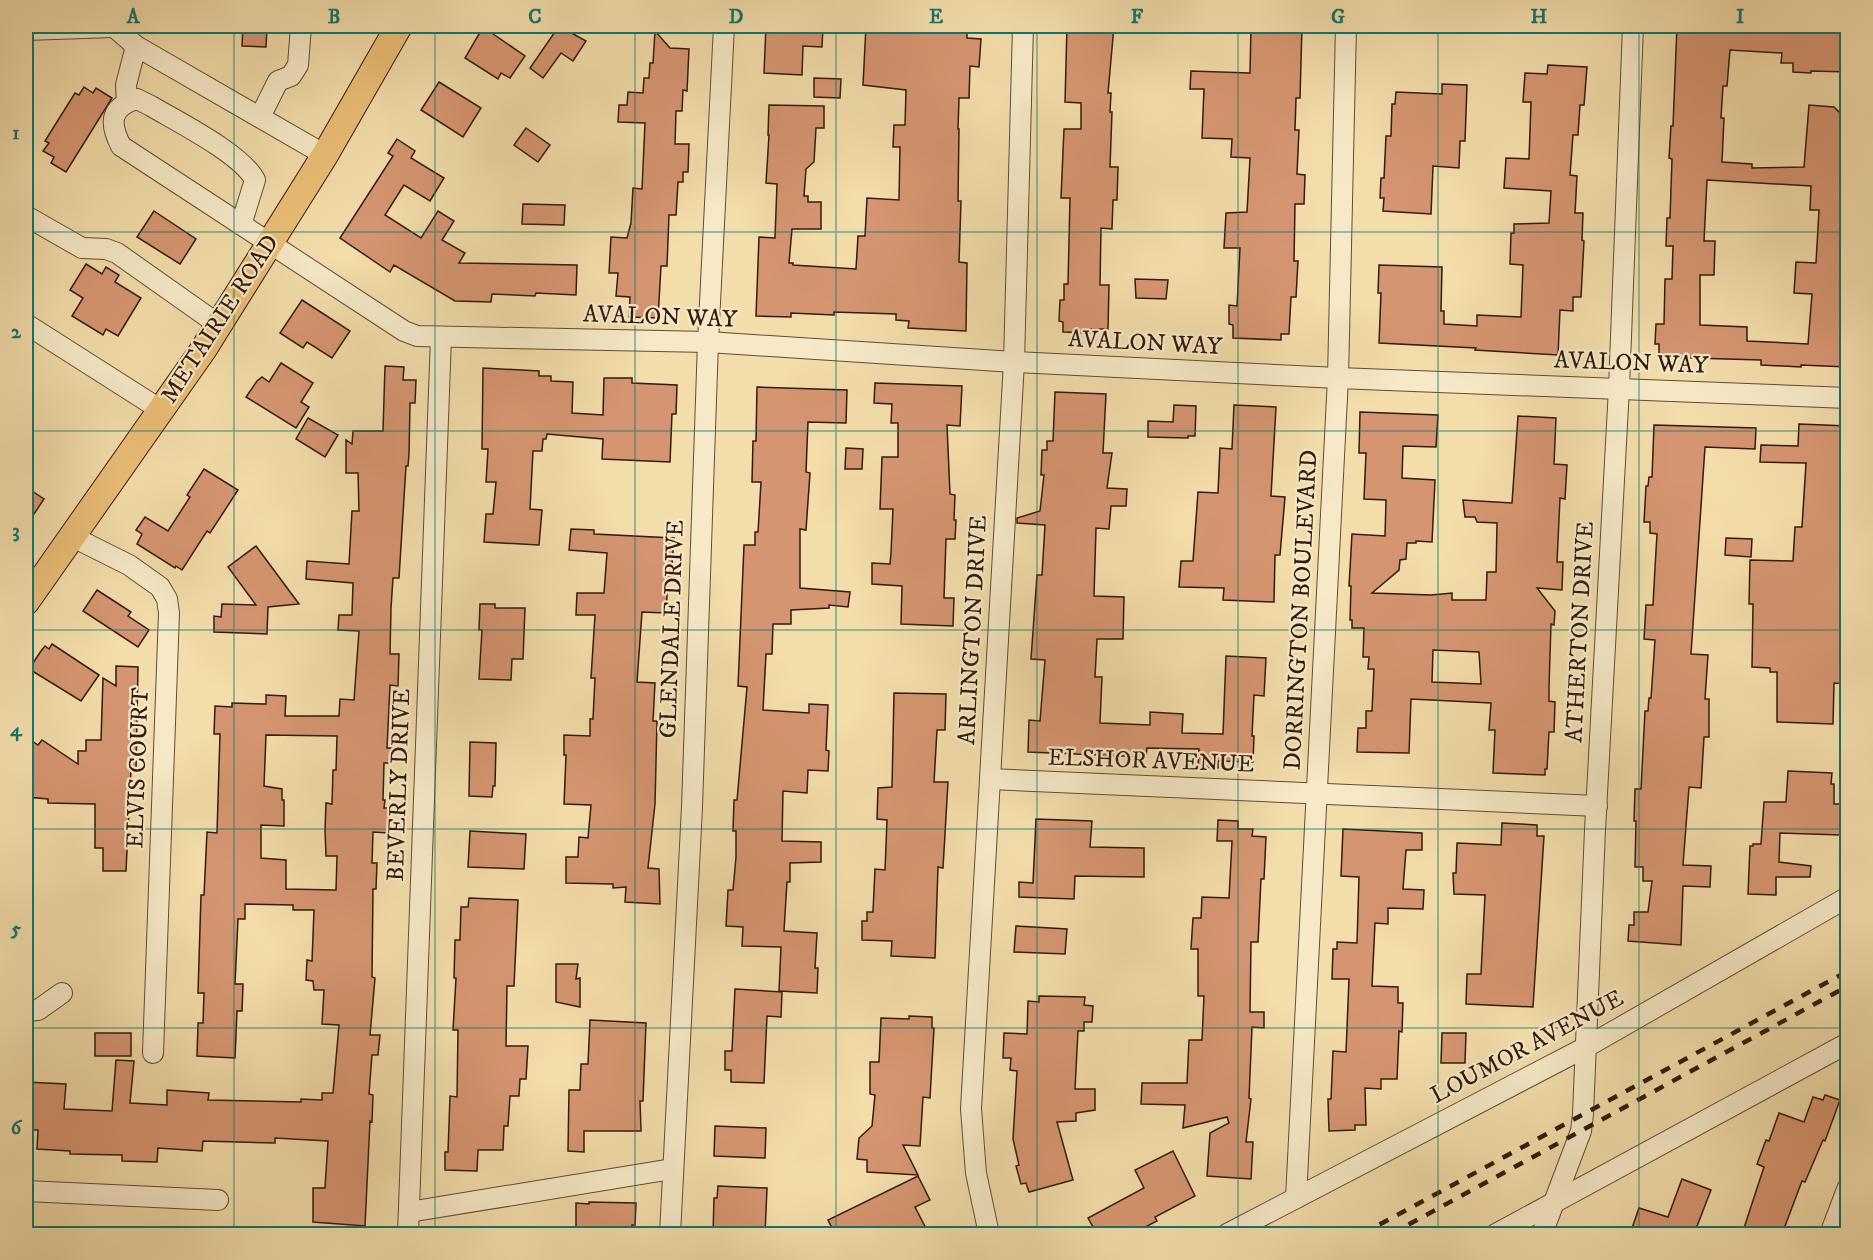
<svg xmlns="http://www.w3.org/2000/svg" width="1873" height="1260" font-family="'IM FELL DW Pica',serif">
<rect width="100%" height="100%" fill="#f3ddab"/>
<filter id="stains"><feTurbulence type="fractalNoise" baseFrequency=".00333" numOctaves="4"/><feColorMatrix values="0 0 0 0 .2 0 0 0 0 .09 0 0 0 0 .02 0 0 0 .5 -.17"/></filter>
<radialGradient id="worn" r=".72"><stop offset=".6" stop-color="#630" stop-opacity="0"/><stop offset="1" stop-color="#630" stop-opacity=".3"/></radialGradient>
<!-- building -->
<g fill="#d69572" stroke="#311b0f" stroke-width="1.5" fill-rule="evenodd">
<polygon points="243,26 267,26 266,47 242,46"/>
<polygon points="559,26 586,41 573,61 561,53 543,78 530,68"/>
<polygon points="766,26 823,26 822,47 803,46 802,75 764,73"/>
<polygon points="866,26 967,26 967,38 981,39 979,67 970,66 969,98 959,98 958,129 959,129 958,201 961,201 959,262 967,263 966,331 908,328 909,321 896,320 896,314 834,312 834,315 791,313 791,317 756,316 759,237 775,238 777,184 766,183 769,135 768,135 769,105 824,106 824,128 816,128 814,162 806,169 804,196 808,196 808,202 821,202 821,229 792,229 789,263 793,263 793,265 856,269 858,236 865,236 867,198 899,200 900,147 893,147 894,125 905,125 906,90 863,85"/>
<polygon points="1067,26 1114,26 1108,93 1111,93 1110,112 1112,112 1110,167 1118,167 1117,200 1113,200 1112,229 1101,228 1100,285 1109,285 1108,329 1090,329 1090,333 1063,332 1063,322 1059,321 1060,300 1064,300 1064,284 1068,284 1070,198 1061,198 1064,129 1081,129 1081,103 1065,102"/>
<polygon points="1251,26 1302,26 1300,98 1296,98 1295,130 1299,130 1297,174 1305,175 1304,204 1295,204 1294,261 1298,261 1296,297 1291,297 1289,334 1281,334 1281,340 1233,338 1233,325 1229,324 1229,305 1237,306 1240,248 1224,248 1226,213 1247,212 1250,158 1231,157 1232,139 1202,138 1204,89 1190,89 1191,71 1250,73"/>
<path d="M1677,26H1848V72L1811,71V73L1793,72V63H1781L1782,53L1730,50L1727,86H1723L1721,118H1724L1722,162L1752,164V168L1804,167L1809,105L1834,107L1842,115L1848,116V367L1801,365V367L1761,365V360L1659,357V344H1655L1656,324H1664L1665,279H1672L1673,246H1666L1667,218H1670L1672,159L1669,158L1671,126H1673ZM1707,180L1811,186L1810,210H1819L1816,263L1796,262L1794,293L1812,294L1808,344L1747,341V327L1700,325V275H1714L1715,241H1704Z"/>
<polygon points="483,27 525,56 510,78 501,73 498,79 465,58"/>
<polygon points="655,31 670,48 689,49 687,91 683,90 682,111 676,111 675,144 689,144 688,172 683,172 683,182 678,182 676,215 669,215 667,266 661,266 658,318 629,317 630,297 616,296 618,273 609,273 611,237 627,238 631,223 633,188 642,189 645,123 618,122 619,105 627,105 628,92 643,93 644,78 649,78 650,63 653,63"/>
<polygon points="1548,65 1587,67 1584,105 1580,105 1578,135 1573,135 1570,175 1577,176 1575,213 1583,213 1582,240 1584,241 1581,297 1573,297 1573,311 1560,310 1558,355 1475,350 1476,348 1379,343 1381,293 1378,293 1379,265 1442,267 1441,311 1444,311 1444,324 1477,326 1477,315 1521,317 1523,265 1510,264 1511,233 1514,233 1514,224 1549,223 1551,191 1504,188 1506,158 1529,159 1531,102 1523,102 1525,73 1547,74"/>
<polygon points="814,78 841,79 840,98 814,97"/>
<polygon points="439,82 481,108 463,137 421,110"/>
<polygon points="1442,84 1467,85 1465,141 1460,141 1459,168 1433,166 1431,214 1383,211 1384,198 1380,198 1381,178 1384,178 1386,136 1391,136 1392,104 1395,104 1396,92 1442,94"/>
<polygon points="84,87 93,93 96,88 112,98 66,172 51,163 54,157 43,151 49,143 45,141 75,93 79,95"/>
<polygon points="526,128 550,145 538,162 514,145"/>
<polygon points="397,139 415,151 411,158 444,178 430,201 404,185 385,215 421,238 438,211 454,221 442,240 465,253 459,263 577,265 576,295 536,293 535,296 492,294 491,302 455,301 394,265 390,272 340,238 393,156 388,153"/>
<polygon points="523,204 565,205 564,225 522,224"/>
<polygon points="154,211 196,239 180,264 137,237"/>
<polygon points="86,264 102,274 106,267 119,275 115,282 141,298 118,336 106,329 103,335 72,316 83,298 70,290"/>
<polygon points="1135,279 1168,280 1166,299 1136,298"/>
<polygon points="302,300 350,331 332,358 307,342 303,348 280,333"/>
<polygon points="281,363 313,383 301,402 309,407 296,428 246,397 257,381 262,377 269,382"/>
<path d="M385,366L404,367L403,380H416L415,403H410L409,454L408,466H406L399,578H393L391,608L390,654H399L398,686L390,685L387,748H392V763H384L383,800H385L384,808H389L388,833L373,832L372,863H377L376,889H373L372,977L375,978L370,1035H380L378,1055H372L369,1094L373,1095L372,1122L370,1121L365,1226L313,1222V1188H325L328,1141L275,1138V1143L203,1141L202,1151L158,1148L157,1162L122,1161V1155L70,1154V1151L37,1149L38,1130H26V1082L66,1084L64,1109L112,1111L116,1060L134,1061L130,1103L167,1105V1090L209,1093L208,1100L301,1102V1099L322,1100V1093H333L339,1025L322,1024L324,990H314L313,981L306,980L307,960L312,961L314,910H293V905L245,904V919H238L235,984H243L242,1011H237L235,1058L197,1056L198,1023H203L204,993H198L201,895H204L207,832L217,833L220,734H214L215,706L232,707V703L266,704V695L286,696L285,716H339L340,699L354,700L359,631L338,630L339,615H352L353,583L306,579L307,561L349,564L352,511H359L358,473H346V440L352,444L353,431H383ZM266,735L337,736L336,770H333L332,804L326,803L325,830L326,856H337L336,890L286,889V860L261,858V825L284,826V800H282V789L264,786Z"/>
<polygon points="483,368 539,371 539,376 551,376 551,381 573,382 572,413 603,415 604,378 632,378 632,383 677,385 676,414 672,414 670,462 602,459 603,439 547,434 546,439 543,439 542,451 533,451 530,509 542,510 539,545 484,542 486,514 493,514 496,482 486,482 488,449 482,449"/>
<polygon points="875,383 962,386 960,426 947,425 950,494 955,495 954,520 956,520 955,539 946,539 944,598 954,598 953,626 901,624 902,586 872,584 872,563 890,564 891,553 893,509 880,509 882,457 898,457 898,423 891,423 892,404 874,403"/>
<polygon points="757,387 847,390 846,423 808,422 806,472 810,473 806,530 800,529 800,588 850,592 848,607 829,605 829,608 791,610 791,624 773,624 772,654 766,654 763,710 809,713 809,704 828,705 826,750 829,751 828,771 808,770 807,793 783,791 782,841 821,842 821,862 790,863 790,882 787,882 784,931 817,933 815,968 818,968 817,993 779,991 781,947 742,946 743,927 726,926 728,890 733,890 736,857 736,831 733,831 734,800 737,800 747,687 738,686 744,545 755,545 755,532 758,532 761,482 752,482 753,441 756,441"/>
<polygon points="1055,392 1106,394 1103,453 1112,453 1107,488 1127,489 1126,506 1111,506 1109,529 1096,528 1094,596 1124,597 1123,639 1097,639 1095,677 1102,677 1100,723 1150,725 1150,712 1183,714 1182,733 1223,734 1226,656 1266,658 1264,696 1254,695 1252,736 1254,736 1253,762 1218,761 1218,768 1198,767 1199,749 1147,748 1146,757 1028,752 1029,720 1040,721 1045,660 1031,659 1037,575 1042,575 1045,525 1017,523 1017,518 1040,511 1044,475 1041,475 1042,450 1047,450 1047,441 1053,441"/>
<polygon points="1174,405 1196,406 1195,436 1188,436 1188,438 1148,437 1148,421 1173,422"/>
<polygon points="1234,405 1276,407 1271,496 1285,497 1280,555 1275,555 1274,602 1223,600 1224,588 1179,587 1181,561 1193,561 1198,492 1218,493 1220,448 1232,449"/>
<path d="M1360,412L1438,415L1436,447L1403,446L1402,478L1435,480L1432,542L1416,541V543H1407L1406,559L1400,560L1399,570L1372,593L1431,595L1452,593V600H1486L1487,572H1496L1497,523L1477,522L1475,517H1465L1463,500L1512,503L1518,416L1556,418L1554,464L1567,465L1565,499L1560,498L1557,562H1563L1562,590L1537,588L1555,611L1554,625L1551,624L1549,686V701L1555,702L1554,732H1549L1547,769H1545V775L1493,773L1495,730H1489L1491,703L1411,699L1409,753L1357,752L1358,728H1366V711H1372L1374,669H1368L1369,657H1363L1364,628H1352V620H1350L1351,586H1349L1352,534L1385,536L1386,500L1364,499L1366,453H1359ZM1433,650L1479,652L1481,684L1432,682Z"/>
<polygon points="308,418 338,435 325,457 296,439"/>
<polygon points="1799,424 1848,426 1846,481 1848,481 1848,600 1844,600 1841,660 1847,660 1846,684 1834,683 1833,724 1777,722 1777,672 1770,672 1770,668 1752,667 1753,604 1749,604 1750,560 1793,561 1795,527 1802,527 1806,463 1760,462 1761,445 1798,446"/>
<polygon points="1654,425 1756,428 1755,449 1705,447 1691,654 1708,655 1705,699 1709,699 1709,737 1704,737 1701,788 1689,787 1683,865 1711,866 1710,887 1683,886 1681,945 1628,941 1629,925 1634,925 1634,912 1648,912 1652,881 1643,881 1643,867 1635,867 1636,821 1634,821 1635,789 1641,789 1645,711 1648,711 1649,698 1651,698 1655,640 1644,639 1646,605 1653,605 1655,568 1657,534 1650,533 1650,522 1644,522 1646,486 1648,486 1649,477 1652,477"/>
<polygon points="846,448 863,449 862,469 845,469"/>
<polygon points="204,469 238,490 210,533 207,531 182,570 176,566 175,568 137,544 142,534 136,530 145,517 168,531 190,497 187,495"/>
<polygon points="26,487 44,499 26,526"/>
<polygon points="571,529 594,530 594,534 674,538 671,577 668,577 666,613 642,612 637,682 655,683 653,721 657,721 655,804 648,868 659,869 660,904 625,902 626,887 613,888 613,884 566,883 566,857 578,857 579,837 588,838 591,805 564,804 566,755 564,755 564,735 590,736 590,719 593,719 595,678 591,678 595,615 576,615 577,593 604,593 607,553 569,550"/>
<polygon points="1726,538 1752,539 1751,557 1725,555"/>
<polygon points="256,546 299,604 268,607 267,634 214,632 214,616 221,617 222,604 256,605 228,567"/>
<polygon points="97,590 131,612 128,616 149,630 138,647 83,611"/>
<polygon points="480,604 495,604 495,608 525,608 523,659 512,659 511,680 479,679 482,630 479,630"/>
<polygon points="52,644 99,675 81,701 29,669 41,651 45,646 49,649"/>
<polygon points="116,666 138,667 136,770 131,770 126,871 103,871 103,848 95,848 95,804 48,803 48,799 26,797 26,737 38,745 42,740 78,764 78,751 86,751 86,740 101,740 103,678 116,686"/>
<polygon points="894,693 946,694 945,730 937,730 934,782 948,782 943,868 938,867 935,958 891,956 892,941 862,940 862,921 867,921 867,912 873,912 875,869 885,870 887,820 877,819 878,788 892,787"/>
<polygon points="470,742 496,743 495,786 493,786 492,797 469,796"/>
<polygon points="1788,771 1832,773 1831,784 1834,784 1834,804 1842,804 1841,835 1780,833 1779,862 1811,866 1810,877 1776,877 1776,895 1748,894 1750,846 1753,846 1753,844 1761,844 1764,802 1786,802"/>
<polygon points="1036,819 1092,821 1090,847 1144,848 1144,877 1075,876 1074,899 1019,897 1019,882 1033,883"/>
<polygon points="1218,820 1238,821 1238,829 1253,829 1252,836 1266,837 1264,879 1261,879 1258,942 1251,942 1250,1012 1264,1012 1264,1028 1252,1027 1249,1098 1251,1099 1246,1142 1253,1142 1251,1179 1207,1176 1210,1133 1229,1123 1227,1117 1183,1128 1185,1105 1141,1104 1142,1083 1187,1083 1189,1040 1202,1040 1204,996 1198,996 1198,949 1191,949 1193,918 1201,918 1202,897 1229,898 1232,841 1217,841"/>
<polygon points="1502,823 1537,825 1537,836 1544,836 1533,1007 1466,1004 1467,974 1481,974 1485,895 1454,894 1453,873 1456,873 1457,843 1501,845"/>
<polygon points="1343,829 1422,833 1422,850 1406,850 1403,889 1424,890 1423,909 1388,908 1388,924 1375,923 1372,986 1398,987 1398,1003 1403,1003 1402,1032 1399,1031 1397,1079 1381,1079 1381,1089 1365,1088 1366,1125 1355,1125 1355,1130 1329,1131 1328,1099 1331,1099 1333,1051 1346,1052 1349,979 1332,979 1333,949 1337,949 1337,942 1357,943 1359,877 1341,876"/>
<polygon points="470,831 526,834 524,869 468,867"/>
<polygon points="469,898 518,900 514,986 507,986 506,1046 528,1046 526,1079 520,1079 519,1096 510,1096 508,1126 504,1126 503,1150 478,1150 477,1171 445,1170 445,1152 448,1152 450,1096 457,1097 458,1030 453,1030 456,978 454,978 455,940 460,940 461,907 468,907"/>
<polygon points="1016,926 1067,929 1065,954 1014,952"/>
<polygon points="556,964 578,964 576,979 580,978 580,1007 556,1002"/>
<polygon points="735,989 782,992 781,1017 767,1016 764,1083 731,1082 731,1070 725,1070 725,1051 732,1051"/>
<polygon points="1039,996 1085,997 1084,1005 1093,1006 1092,1022 1084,1022 1084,1031 1078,1031 1075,1089 1095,1089 1095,1110 1076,1113 1076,1121 1057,1122 1073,1180 1029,1192 1026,1183 1021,1184 1016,1166 1019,1165 1013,1139 1017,1071 1010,1070 1011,1058 1003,1058 1004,1033 1027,1034 1028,1001 1039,1002"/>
<polygon points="909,1016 932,1017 932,1028 934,1028 930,1098 923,1097 920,1146 903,1145 918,1175 867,1172 867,1160 857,1159 859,1138 872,1126 875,1095 870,1094 870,1062 879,1062 881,1018 909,1019"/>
<polygon points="590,1020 646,1023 643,1101 640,1101 641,1131 584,1131 584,1152 568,1151 569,1090 580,1090 581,1064 588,1064"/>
<rect x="95" y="1033" width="36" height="23"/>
<polygon points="1442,1033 1466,1033 1465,1063 1441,1063"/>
<polygon points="1825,1095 1840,1100 1825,1141 1823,1140 1805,1182 1802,1181 1782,1234 1742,1234 1764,1167 1757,1164 1766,1140 1769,1141 1779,1113 1804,1122 1813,1097 1823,1100"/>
<polygon points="715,1126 766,1128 765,1158 714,1156"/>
<polygon points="1173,1151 1195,1196 1155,1217 1157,1221 1132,1234 1097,1234 1088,1218 1144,1188 1135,1170"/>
<polygon points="918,1176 930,1200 915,1207 929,1234 835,1234 828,1220"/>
<polygon points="1682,1179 1711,1190 1694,1234 1630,1234 1639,1208 1668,1217"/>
<polygon points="718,1186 767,1188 765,1234 713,1234 714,1198 717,1198"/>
<polygon points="589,1202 636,1203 635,1225 632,1225 632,1234 582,1234 582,1227 576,1227 576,1203 589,1204"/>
</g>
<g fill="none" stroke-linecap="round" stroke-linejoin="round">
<!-- minor casing -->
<g stroke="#624c36" stroke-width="22">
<g id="minor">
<polyline points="113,26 136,46 325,155"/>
<polyline points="26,30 113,27"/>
<polyline points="127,102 126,85 136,46"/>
<polyline points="260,117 278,81 291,76 298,65 301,26"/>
<polyline points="26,216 82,248 106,249 117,253 219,325"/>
<path d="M241,225L255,180C242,154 178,122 151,106L137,99C110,107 109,123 121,146L404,331L417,336L708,342L1014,362L1338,378L1848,398"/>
<polyline points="26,324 161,410"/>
<polyline points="73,537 129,565 160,587 167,599 169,613 153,1053"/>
<polyline points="990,779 1597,806"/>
<polyline points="26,1011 38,1010 62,993"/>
<polyline points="26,1191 218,1200"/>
<polyline points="1296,1198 1338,378 1346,26"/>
<polyline points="409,1212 672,1169"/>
<polyline points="408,1234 441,337"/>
<polyline points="670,1234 692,807 708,342 724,26"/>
<polyline points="989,1234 976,1173 971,1109 1014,362 1023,26"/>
<polyline points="1227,1234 1588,1046 1848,897"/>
<polyline points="1496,1234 1848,1043"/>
<polyline points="1542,1234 1581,1131 1583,1114 1595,830 1619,388 1633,26"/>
<polyline points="1830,1234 1848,1187"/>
</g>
</g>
<!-- major casing -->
<g stroke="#311b0f" stroke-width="28">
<polyline id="major" points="26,602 203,350 325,155 399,26"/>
</g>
<!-- minor -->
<use href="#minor" stroke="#f7e9c8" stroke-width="20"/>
<!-- major -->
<use href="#major" stroke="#eabe76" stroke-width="26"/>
<!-- rail -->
<g stroke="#311b0f" stroke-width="4.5" stroke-dasharray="10 10" stroke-linecap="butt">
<polyline points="1362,1234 1848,971"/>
<polyline points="1391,1234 1848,986"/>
</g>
</g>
<!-- grid -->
<path fill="none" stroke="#0f766e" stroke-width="1.5" stroke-opacity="0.55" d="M234,26V1234M435,26V1234M635,26V1234M836,26V1234M1037,26V1234M1238,26V1234M1438,26V1234M1639,26V1234M26,232H1848M26,431H1848M26,630H1848M26,829H1848M26,1028H1848"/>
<g text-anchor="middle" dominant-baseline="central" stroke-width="4.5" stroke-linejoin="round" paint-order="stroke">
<!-- street labels -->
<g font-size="24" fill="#311b0f" stroke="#f7e9c8">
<text transform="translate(660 317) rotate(2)">AVALON WAY</text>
<text transform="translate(220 319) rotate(-57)">METAIRIE ROAD</text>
<text transform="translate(1145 343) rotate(3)">AVALON WAY</text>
<text transform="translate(1631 363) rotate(2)">AVALON WAY</text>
<text transform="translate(1301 610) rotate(-87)">DORRINGTON BOULEVARD</text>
<text transform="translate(672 629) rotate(-88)">GLENDALE DRIVE</text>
<text transform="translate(973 630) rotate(-87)">ARLINGTON DRIVE</text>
<text transform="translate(1580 632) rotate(-87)">ATHERTON DRIVE</text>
<text transform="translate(1151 761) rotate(2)">ELSHOR AVENUE</text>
<text transform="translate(138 768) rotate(-88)">ELVIS COURT</text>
<text transform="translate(399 785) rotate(-88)">BEVERLY DRIVE</text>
<text transform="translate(1527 1047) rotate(-28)">LOUMOR AVENUE</text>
</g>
</g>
<!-- margin -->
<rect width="1873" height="1260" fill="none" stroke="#f3ddab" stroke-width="66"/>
<rect x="33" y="33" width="1807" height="1194" fill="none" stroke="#0f766e" stroke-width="2"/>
<g font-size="20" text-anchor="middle" font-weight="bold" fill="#0f766e">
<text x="133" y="23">A</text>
<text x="334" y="23">B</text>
<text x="535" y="23">C</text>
<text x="736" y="23">D</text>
<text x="936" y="23">E</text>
<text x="1137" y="23">F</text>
<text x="1338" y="23">G</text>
<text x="1539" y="23">H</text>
<text x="1740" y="23">I</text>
<text x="16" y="139">1</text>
<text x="16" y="338">2</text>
<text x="16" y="537">3</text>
<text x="16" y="736">4</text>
<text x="16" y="935">5</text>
<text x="16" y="1134">6</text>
</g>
<rect width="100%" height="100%" filter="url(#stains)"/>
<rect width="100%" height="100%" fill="url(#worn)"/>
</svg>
